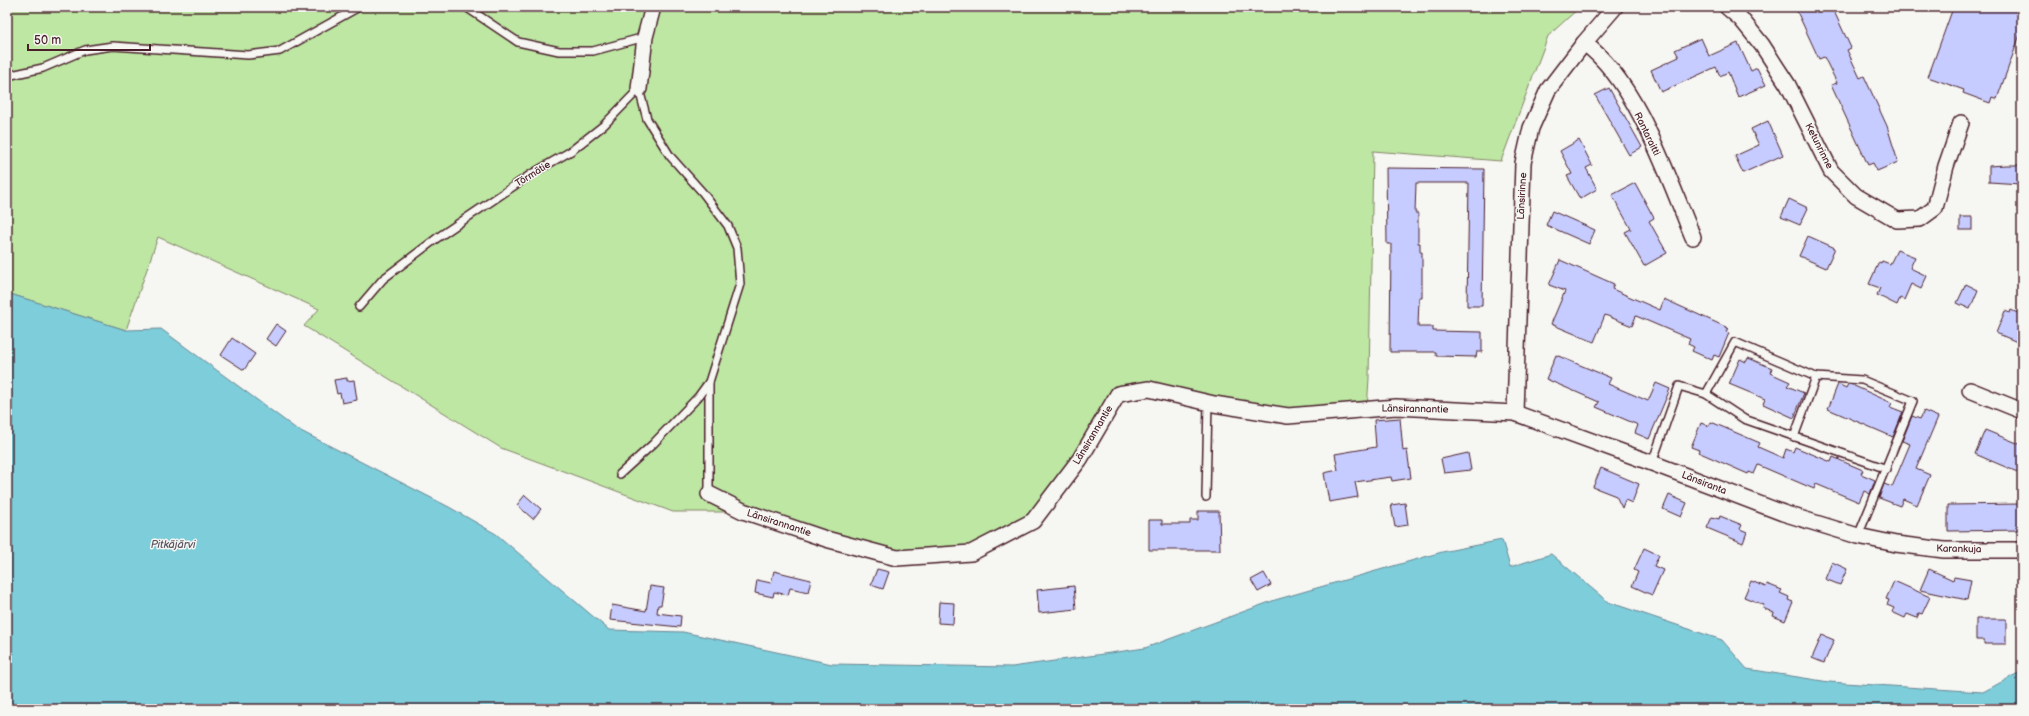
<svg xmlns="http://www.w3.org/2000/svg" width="2029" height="716" font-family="'Balsamiq Sans',sans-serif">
<rect width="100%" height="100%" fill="#f6f6f2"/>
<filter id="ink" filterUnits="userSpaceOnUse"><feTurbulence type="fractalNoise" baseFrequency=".025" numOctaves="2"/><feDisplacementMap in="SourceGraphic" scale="8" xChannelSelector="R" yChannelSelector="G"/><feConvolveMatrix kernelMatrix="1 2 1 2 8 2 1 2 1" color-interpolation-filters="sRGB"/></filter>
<g filter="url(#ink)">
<!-- green -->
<polygon fill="#bde7a3" stroke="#848367" points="7,7 1580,7 1548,36 1501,161 1373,151 1369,378 1367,410 1301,415 1149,389 1118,394 1033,521 971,553 897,558 743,512 673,512 501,448 304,326 319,309 158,237 126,330 7,293"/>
<!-- water -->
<polygon fill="#7dcdda" stroke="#698794" points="7,293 126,330 161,329 295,428 449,507 496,534 609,630 683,632 832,664 1012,667 1145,648 1275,600 1442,552 1502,540 1510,567 1551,554 1608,602 1722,640 1747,669 1829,682 1983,692 2022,671 2022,709 7,709"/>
<!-- building -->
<g fill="#c6ccff" stroke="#4a1f2b">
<polygon points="1795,7 1832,7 1851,48 1847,50 1860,78 1864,76 1887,126 1898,162 1877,171 1873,163 1868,165 1831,85 1837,83 1824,57 1819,59"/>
<polygon points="1962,7 2022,7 2022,29 1997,99 1992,97 1990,103 1963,93 1964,90 1928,77 1953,8 1962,11"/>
<polygon points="1701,38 1709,56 1738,43 1751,71 1757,68 1766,85 1738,97 1728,72 1720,76 1716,67 1661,92 1651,70 1679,57 1675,50"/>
<polygon points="1609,88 1642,147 1629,155 1595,95"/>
<polygon points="1768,121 1783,155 1743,173 1735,156 1759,145 1751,129"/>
<polygon points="1579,140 1592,165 1586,168 1597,189 1580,199 1567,176 1572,174 1560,151"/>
<polygon points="2006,165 2021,165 2021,184 1989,182 1989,166"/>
<polygon points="1386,168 1484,169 1482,306 1467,306 1469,183 1416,183 1415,213 1418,213 1418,243 1420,243 1420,252 1422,252 1422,297 1419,297 1418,327 1433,327 1433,331 1482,332 1482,352 1477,352 1476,357 1436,356 1436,352 1390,352 1391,244 1387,244"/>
<polygon points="1635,183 1654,218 1649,221 1667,253 1644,266 1625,232 1631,229 1612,195"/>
<polygon points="1789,199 1808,208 1800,225 1781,217"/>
<polygon points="1552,211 1595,230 1589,244 1546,225"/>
<rect x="1960" y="217" width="12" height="13"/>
<polygon points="1808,236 1835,248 1826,268 1799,256"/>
<polygon points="1897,250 1915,257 1910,268 1927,276 1921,289 1911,284 1904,300 1900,298 1897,305 1877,295 1880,288 1869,284 1879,262 1881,263 1882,261 1890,264"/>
<polygon points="1560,260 1614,284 1612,289 1660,310 1664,299 1728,328 1726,332 1729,333 1719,357 1714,355 1712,360 1692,351 1694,347 1688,344 1690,339 1636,316 1632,326 1605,315 1594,342 1551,324 1565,291 1549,285"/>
<polygon points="1966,284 1978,290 1970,309 1957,303"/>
<polygon points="2011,310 2022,315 2022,344 1996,333 2005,311 2010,313"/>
<polygon points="276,324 286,331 276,346 266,339"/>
<polygon points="232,338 255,354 244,370 221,355"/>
<polygon points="1556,355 1611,378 1608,384 1648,401 1656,383 1670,389 1649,439 1635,433 1638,425 1596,407 1599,402 1546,379"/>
<polygon points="1748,358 1772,368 1770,373 1790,382 1787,386 1804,393 1794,418 1763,404 1765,399 1729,384 1740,359 1746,362"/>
<polygon points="347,378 347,381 354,380 357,400 342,403 340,393 337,394 334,380"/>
<polygon points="1838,384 1846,388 1848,384 1850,384 1892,403 1890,407 1903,412 1893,437 1828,409"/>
<polygon points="1924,411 1938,417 1916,469 1930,475 1917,505 1903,499 1900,506 1879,498 1884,484 1892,487 1910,444 1902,441 1912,416 1920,419"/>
<polygon points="1400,418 1403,451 1407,450 1411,478 1392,481 1391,477 1355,482 1358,497 1329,502 1324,473 1338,470 1335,454 1376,447 1374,420"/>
<polygon points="1711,422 1760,443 1758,447 1783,458 1786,449 1793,452 1795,447 1831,462 1833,457 1844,462 1863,470 1861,474 1875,480 1870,494 1864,491 1859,502 1816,484 1814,489 1758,465 1754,474 1749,472 1748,474 1698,452 1699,450 1691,447 1701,423 1709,426"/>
<polygon points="1985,430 2022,445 2022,474 1975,454"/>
<polygon points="1468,453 1471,470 1444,473 1441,459"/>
<polygon points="1601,468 1639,484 1632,503 1625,500 1622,508 1616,496 1593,487"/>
<polygon points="525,495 541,509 533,519 517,505"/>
<polygon points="1669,495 1687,503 1681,517 1663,509"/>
<polygon points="1405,503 1408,525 1395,527 1391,505"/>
<polygon points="2021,504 2022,530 1948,531 1948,505"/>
<polygon points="1198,511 1219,511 1220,550 1149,550 1149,520 1162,520 1162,524 1190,524 1190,520 1198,520"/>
<polygon points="1720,516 1742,525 1740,529 1747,532 1743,543 1707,528 1712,517 1719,519"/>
<polygon points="1644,548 1659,555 1654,566 1663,570 1652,595 1632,586 1638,572 1634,570"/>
<polygon points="1832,562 1847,569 1840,585 1825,579"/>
<polygon points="877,569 889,572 883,589 871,585"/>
<polygon points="1929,569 1953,580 1954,577 1971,580 1967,600 1920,590"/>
<polygon points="774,571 811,580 808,592 790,588 788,595 774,592 773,597 755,593 757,580 771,583"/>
<polygon points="1264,573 1271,585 1258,592 1251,580"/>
<polygon points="1751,581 1766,587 1767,584 1782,590 1780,593 1789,597 1788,600 1793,602 1785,621 1773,616 1774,613 1763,608 1764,605 1744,597"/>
<polygon points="1894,581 1930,597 1922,614 1919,613 1917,618 1907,614 1905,618 1892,612 1894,608 1887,605 1889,600 1886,599"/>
<polygon points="650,586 664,588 661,605 658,605 657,613 681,616 680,627 610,620 612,605 646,611"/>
<polygon points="1074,586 1076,609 1039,613 1037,590"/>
<polygon points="939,602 954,603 953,624 938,623"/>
<polygon points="1976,619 2006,619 2006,644 1984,644 1984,640 1976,640"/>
<polygon points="1822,635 1834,640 1824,663 1812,658"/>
</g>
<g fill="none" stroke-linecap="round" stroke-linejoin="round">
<!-- service casing -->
<g stroke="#4a1f2b" stroke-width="10">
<g id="service">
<polyline points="466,7 518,42 559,51 593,51 645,37"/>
<polyline points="7,76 43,68 85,50 113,46 248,55 280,51 359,7"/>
<polyline points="359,307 383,279 437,238 533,173 571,151 604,125 639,89"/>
<polyline points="1706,394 1744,419 1887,469"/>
<polyline points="1794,437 1816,377"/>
<polyline points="1652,463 1679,386 1706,394 1735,342 1816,377 1862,380 1913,401 1858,536"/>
<polyline points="620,474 653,444 698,397 709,382 740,284 737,248 728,226 703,193 670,156 647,119 639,89"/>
<polyline points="709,494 709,382"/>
<polyline points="1206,497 1208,402"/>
</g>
</g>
<!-- minor casing -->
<g stroke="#4a1f2b" stroke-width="18">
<g id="minor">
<polyline points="1727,7 1741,19 1762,45 1788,85 1831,171 1856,196 1897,220 1920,219 1935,208 1946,166 1961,123"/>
<path d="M1584,43C1637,81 1668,178 1693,237"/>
<polyline points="639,89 645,37 653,7"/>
<polyline points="1970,390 2022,411"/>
<polyline points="1515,413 1523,163 1531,128 1548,90 1584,43 1615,7"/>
<polyline points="709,494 743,511 826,539 897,558 971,553 1033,521 1080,459 1118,394 1149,389 1214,404 1288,416 1396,407 1515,413 1652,463 1783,513 1858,536 1896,544 1944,550 2022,550"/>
</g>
</g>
<!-- service -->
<use href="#service" stroke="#f6f6f2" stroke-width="7"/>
<!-- minor -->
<use href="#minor" stroke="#f6f6f2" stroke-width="15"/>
</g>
</g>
<g text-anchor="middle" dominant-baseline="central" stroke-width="3" stroke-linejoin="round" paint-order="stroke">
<!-- street labels -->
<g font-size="10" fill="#4a1f2b" stroke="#f6f6f2">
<text transform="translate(1647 134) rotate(64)">Rantaraitti</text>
<text transform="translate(1819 146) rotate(63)">Ketunrinne</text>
<text transform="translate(533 174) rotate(-32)">Törmätie</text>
<text transform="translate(1522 196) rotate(-87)">Länsirinne</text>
<text transform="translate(1415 409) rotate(1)">Länsirannantie</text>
<text transform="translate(1093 435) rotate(-59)">Länsirannantie</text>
<text transform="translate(1704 483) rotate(21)">Länsiranta</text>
<text transform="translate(779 523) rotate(18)">Länsirannantie</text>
<text transform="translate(1959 549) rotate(1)">Karankuja</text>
</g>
<!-- water labels -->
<g font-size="11" font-style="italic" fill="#595360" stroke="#f6f6f2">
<text x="173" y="544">Pitkäjärvi</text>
</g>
</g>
<!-- margin -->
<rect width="2029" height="716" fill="none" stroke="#f6f6f2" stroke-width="24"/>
<rect x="12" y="12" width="2005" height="692" fill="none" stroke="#4a1f2b" stroke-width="1.5" filter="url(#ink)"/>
<!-- scale -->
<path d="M28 44v6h122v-6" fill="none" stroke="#4a1f2b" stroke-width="2"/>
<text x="34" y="44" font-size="12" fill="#4a1f2b" stroke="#f6f6f2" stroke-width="3" paint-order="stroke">50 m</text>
</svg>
